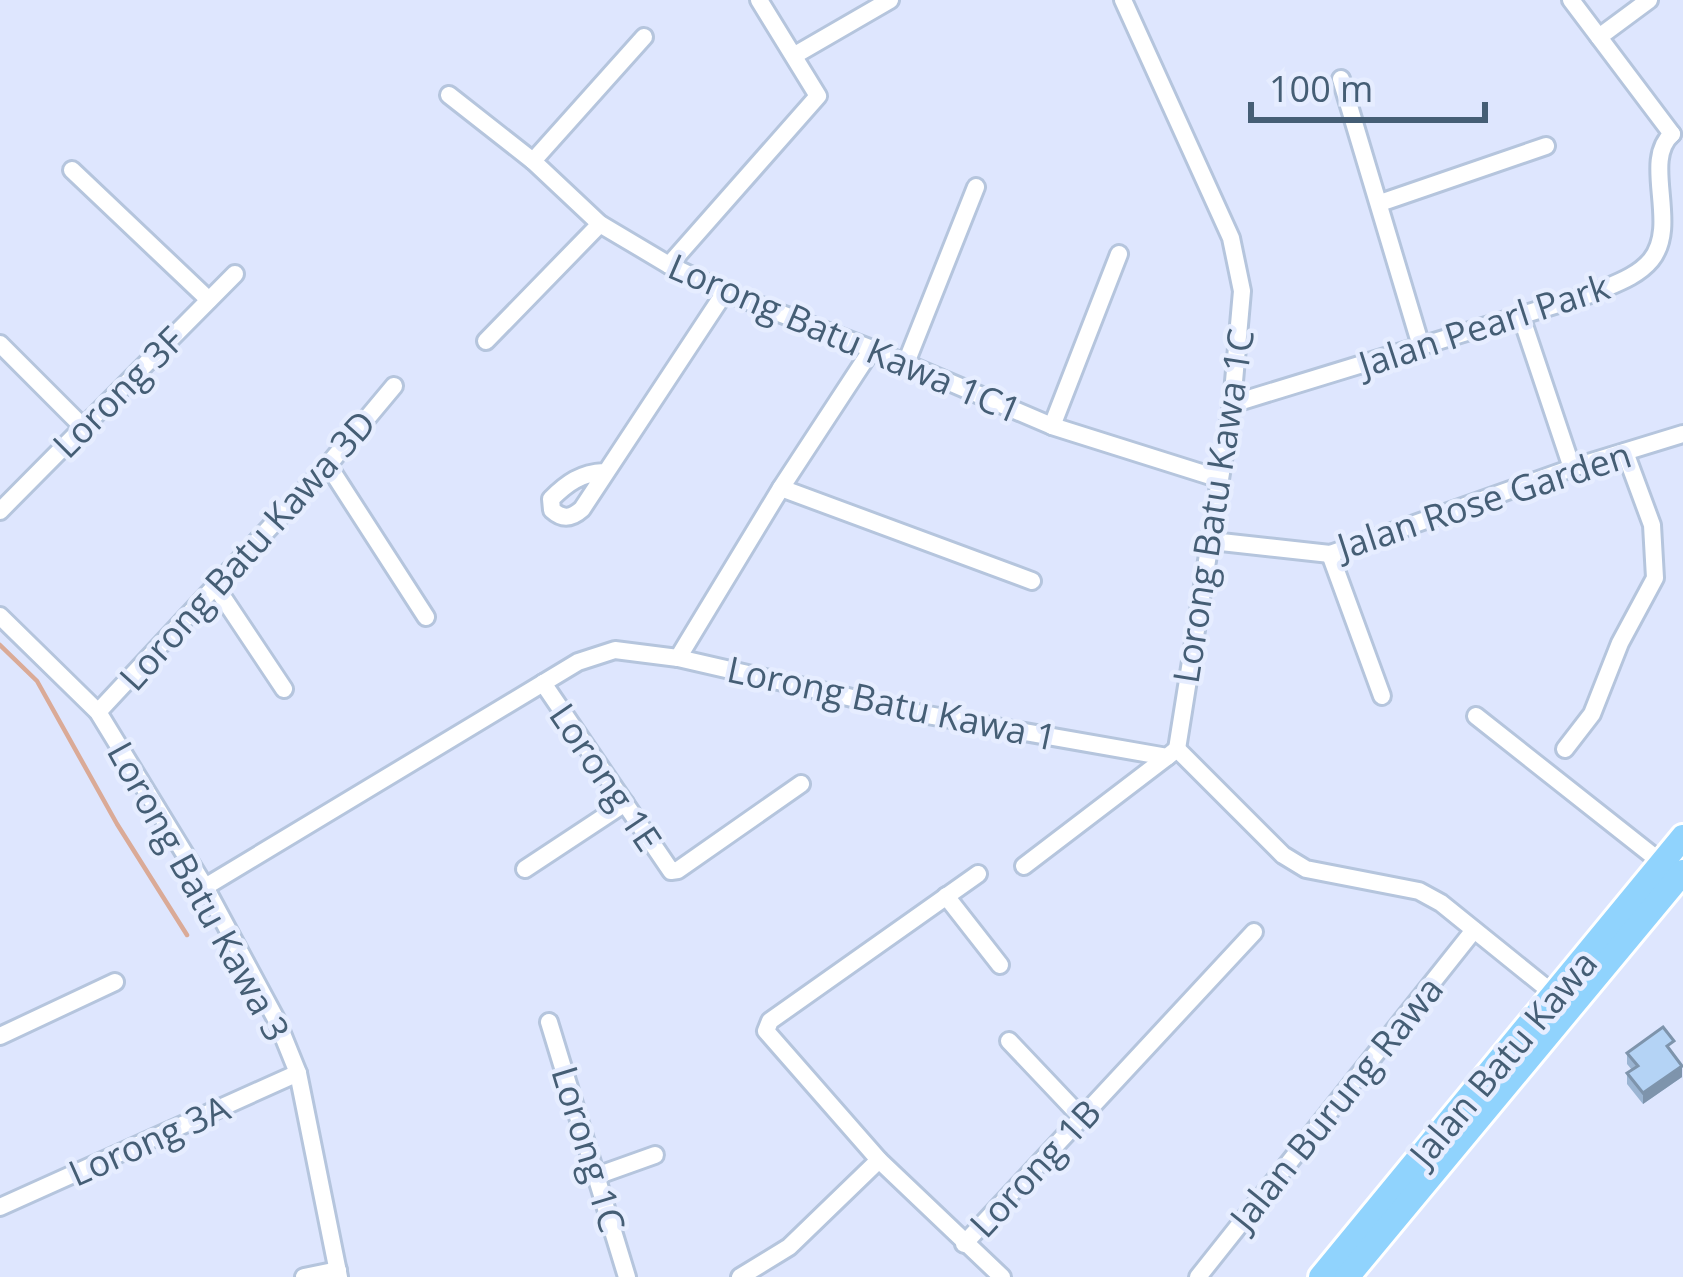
<svg xmlns="http://www.w3.org/2000/svg" width="1683" height="1277" font-family="'Open Sans',sans-serif">
<rect width="100%" height="100%" fill="#dee6fe"/>
<g fill="none" stroke-linecap="round" stroke-linejoin="round">
<!-- stream -->
<polyline stroke="#daaa97" stroke-width="4.5" points="0,645 37,681 117,824 187,935"/>
<!-- minor casing -->
<g stroke="#b5c5dd" stroke-width="22">
<g id="minor">
<polyline points="1123,0 1231,238 1242,291 1232,404 1177,749"/>
<polyline points="1571,0 1672,134"/>
<polyline points="1599,37 1649,0"/>
<polyline points="795,55 890,0"/>
<polyline points="1341,79 1421,346"/>
<polyline points="449,95 533,161 600,224 669,265 725,292 872,349 1052,426 1217,478"/>
<polyline points="533,161 644,37"/>
<polyline points="72,170 209,300"/>
<polyline points="1380,203 1546,146"/>
<polyline points="669,265 818,96 759,0"/>
<polyline points="1521,316 1572,468"/>
<polyline points="486,341 600,224"/>
<polyline points="0,344 83,427"/>
<polyline points="906,363 976,187"/>
<path d="M1232,404L1594,293C1614,284 1637,277 1651,260C1680,224 1641,161 1672,134"/>
<polyline points="1052,426 1119,254"/>
<polyline points="328,465 426,617"/>
<path d="M604,472C581,473 567,483 551,499L552,510C563,520 572,518 582,509L725,292"/>
<polyline points="781,488 1032,581"/>
<polyline points="0,511 235,274"/>
<polyline points="1212,541 1330,554 1572,468 1683,434"/>
<polyline points="1330,554 1382,696"/>
<polyline points="216,587 284,689"/>
<polyline points="0,616 98,712 205,887 277,1021 298,1073 339,1277"/>
<polyline points="678,658 781,488 872,349"/>
<polyline points="543,683 671,871 678,870 801,784"/>
<polyline points="98,712 328,465 394,386"/>
<polyline points="1476,716 1662,863"/>
<polyline points="1565,749 1592,714 1620,643 1655,578 1652,525 1625,452"/>
<polyline points="1024,866 1167,757"/>
<polyline points="525,869 625,803"/>
<polyline points="978,874 770,1021 766,1031 879,1160 1002,1277"/>
<polyline points="205,887 578,662 615,650 678,658 922,714 1167,757 1177,749 1283,855 1306,869 1419,891 1441,903 1555,995"/>
<polyline points="946,896 1000,965"/>
<polyline points="549,1022 627,1277"/>
<polyline points="0,1036 115,982"/>
<polyline points="1009,1041 1082,1118"/>
<polyline points="599,1175 655,1155"/>
<polyline points="0,1207 298,1073"/>
<polyline points="964,1244 1254,932"/>
<polyline points="304,1277 338,1270"/>
<polyline points="740,1277 789,1247 879,1160"/>
<polyline points="1198,1277 1474,930"/>
</g>
</g>
<!-- highway casing -->
<g stroke="#fff" stroke-width="30">
<g id="highway">
<polyline points="1321,1277 1683,837"/>
<polyline points="1347,1277 1683,872"/>
</g>
</g>
<!-- minor -->
<use href="#minor" stroke="#fff" stroke-width="16"/>
<!-- highway -->
<use href="#highway" stroke="#90d3fd" stroke-width="24"/>
</g>
<!-- wall -->
<polygon fill="#9bb5d3" points="1674,1052 1672,1053 1682,1077 1643,1104 1627,1084 1627,1073 1632,1070 1627,1064 1627,1053"/>
<!-- shaded-wall -->
<polygon fill="#7e94ac" points="1682,1066 1682,1077 1643,1104 1643,1093"/>
<!-- building -->
<polygon fill="#b4d3f5" stroke="#7e94ac" stroke-width="3" points="1663,1027 1674,1041 1667,1046 1682,1066 1643,1093 1627,1073 1638,1066 1627,1053"/>
<g text-anchor="middle" dominant-baseline="central" stroke-width="9" stroke-linejoin="round" paint-order="stroke">
<!-- street labels -->
<g font-size="36" fill="#455e75" stroke="#e6edff">
<text transform="translate(1484 325) rotate(-18)">Jalan Pearl Park</text>
<text transform="translate(845 338) rotate(23)">Lorong Batu Kawa 1C1</text>
<text transform="translate(118 392) rotate(-45)">Lorong 3F</text>
<text transform="translate(1484 500) rotate(-18)">Jalan Rose Garden</text>
<text transform="translate(1213 506) rotate(-81)">Lorong Batu Kawa 1C</text>
<text transform="translate(247 550) rotate(-48)">Lorong Batu Kawa 3D</text>
<text transform="translate(892 703) rotate(12)">Lorong Batu Kawa 1</text>
<text transform="translate(606 777) rotate(56)">Lorong 1E</text>
<text transform="translate(199 891) rotate(61)">Lorong Batu Kawa 3</text>
<text transform="translate(1503 1058) rotate(-50)">Jalan Batu Kawa</text>
<text transform="translate(1336 1103) rotate(-51)">Jalan Burung Rawa</text>
<text transform="translate(149 1140) rotate(-24)">Lorong 3A</text>
<text transform="translate(589 1149) rotate(73)">Lorong 1C</text>
<text transform="translate(1035 1168) rotate(-47)">Lorong 1B</text>
</g>
</g>
<!-- scale -->
<path d="M1251 102v18h234v-18" fill="none" stroke="#455e75" stroke-width="6"/>
<text x="1269" y="102" font-size="36" fill="#455e75" stroke="#e6edff" stroke-width="9" paint-order="stroke">100 m</text>
</svg>
